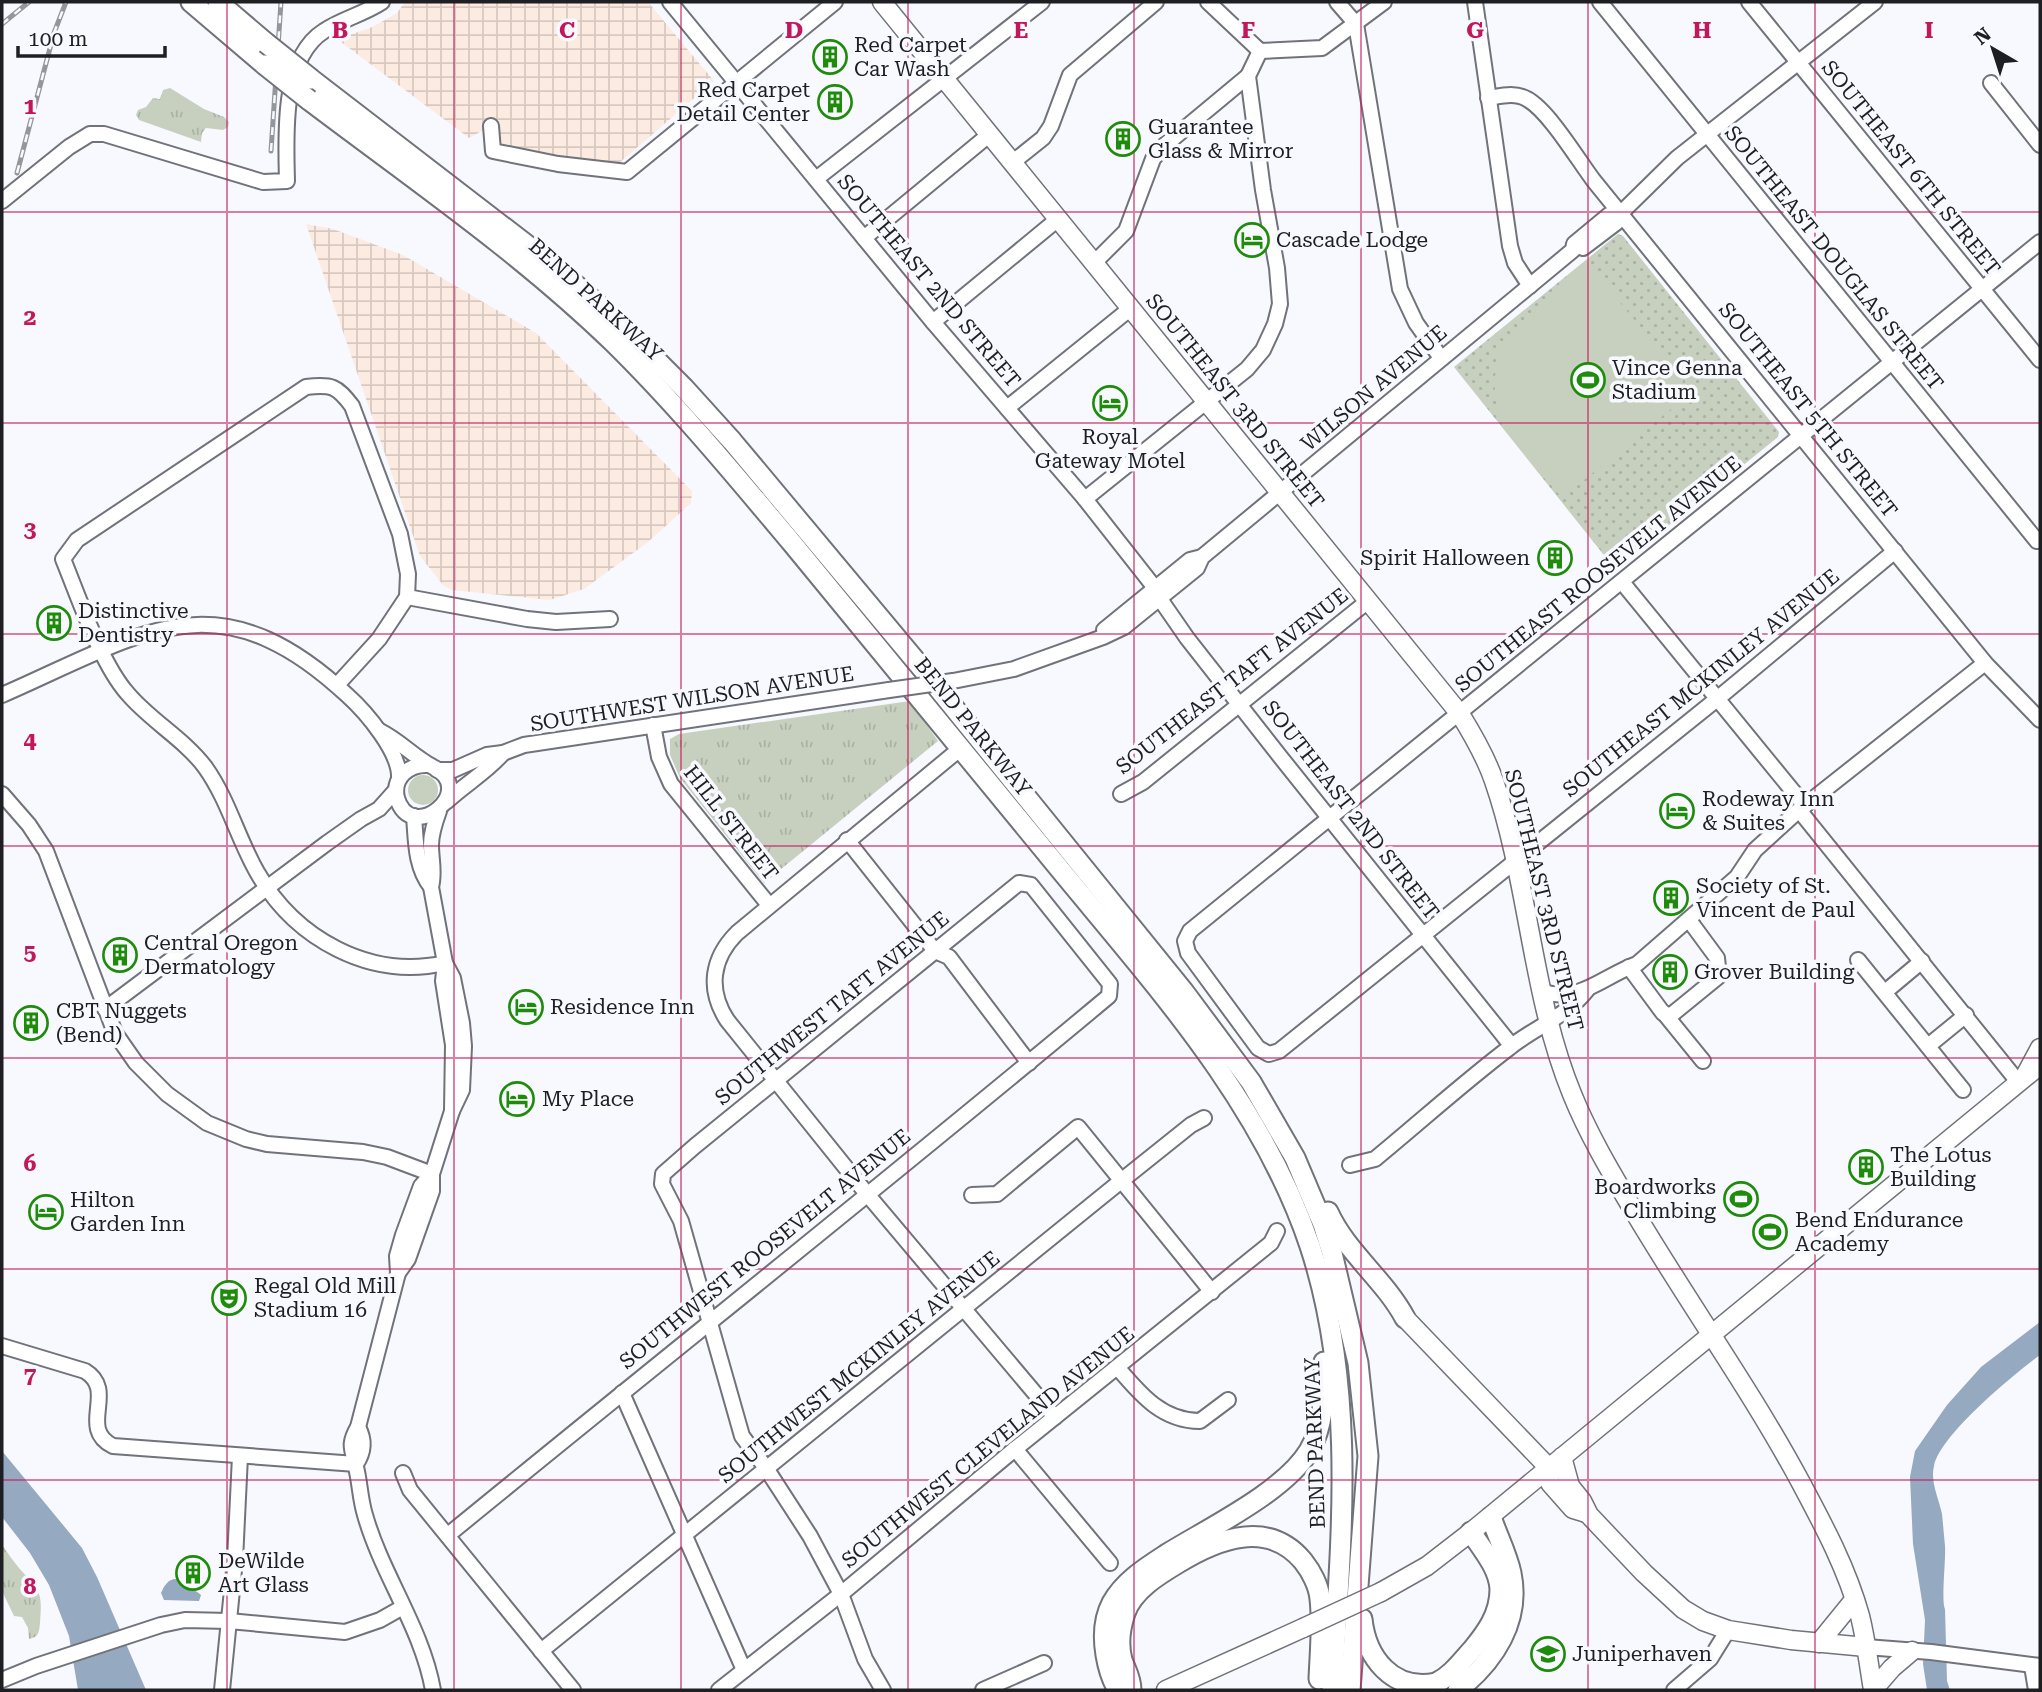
<svg xmlns="http://www.w3.org/2000/svg" width="2042" height="1692" font-family="'Roboto Serif',serif">
<defs>
<pattern id="industrial-grid" width="8" height="8" patternUnits="userSpaceOnUse" patternTransform="scale(1.75)"><rect width="8" height="8" fill="#fcebe0"/><path d="M0 4h8M4 0v8" fill="none" stroke="#d8c9c0"/></pattern>
<pattern id="grass-tufts" width="24" height="20" patternUnits="userSpaceOnUse" patternTransform="scale(1.75)"><rect width="24" height="20" fill="#c7d0be"/><path d="M3 7l-1-3M5 7V3M7 7l1-3M15 17l-1-3M17 17v-4M19 17l1-3" fill="none" stroke="#aab2a3"/></pattern>
<pattern id="park-dots" width="8" height="8" patternUnits="userSpaceOnUse" patternTransform="scale(1.75)"><rect width="8" height="8" fill="#c7d0be"/><path d="M2 2h.1M6 6h.1" fill="none" stroke="#aab2a3" stroke-width="1.8" stroke-linecap="round"/></pattern>
</defs>
<rect width="100%" height="100%" fill="#f7f9fe"/>
<!-- industrial -->
<g fill="url(#industrial-grid)">
<polygon points="405,2 648,2 714,81 618,164 504,148 489,127 469,138 337,39 370,28 385,20 397,13"/>
<polygon points="306,224 333,229 403,255 536,333 692,491 691,503 648,542 584,589 550,600 452,590 443,585 420,556"/>
</g>
<!-- grass -->
<g fill="url(#grass-tufts)">
<polygon points="170,88 204,109 224,117 229,122 228,127 223,130 206,128 202,133 201,142 139,120 136,115 138,110 146,107 153,98 160,99 163,90"/>
<polygon points="910,701 938,741 764,883 680,778 670,755 670,739 679,734"/>
<path d="M2,1545C8,1553 13,1561 19,1568C39,1591 43,1590 40,1623C39,1632 39,1637 29,1639L28,1628L22,1617L14,1616L2,1591Z"/>
</g>
<!-- park -->
<polygon fill="url(#park-dots)" points="1618,234 1623,236 1779,432 1778,437 1615,569 1454,367"/>
<!-- garden -->
<g fill="#c7d0be">
<polygon points="1588,265 1683,377 1681,401 1562,498 1502,425 1498,412 1494,383 1499,351 1535,308"/>
<circle cx="423" cy="790" r="15"/>
</g>
<!-- water -->
<g fill="#95a9c0">
<path d="M2040,1322V1355C2013,1375 1940,1435 1934,1466C1930,1482 1939,1499 1942,1514C1943,1524 1944,1535 1945,1546C1946,1560 1941,1600 1945,1609L1947,1681L1950,1690H1927L1923,1664L1925,1620L1913,1544L1910,1477L1915,1451L1947,1405L1981,1367Z"/>
<polygon points="2,1451 82,1548 97,1577 146,1690 78,1690 69,1636 49,1585 30,1553 2,1517"/>
<path d="M176,1579C179,1579 199,1593 201,1595L199,1601L164,1600L161,1593C164,1586 168,1579 176,1579Z"/>
</g>
<g fill="none" stroke-linecap="round" stroke-linejoin="round">
<!-- minor casing -->
<g stroke="#70737a" stroke-width="18">
<g id="minor">
<polyline points="670,2 933,322 1085,499 1155,588"/>
<polyline points="1208,2 1260,51 1322,48 1384,2"/>
<polyline points="1337,2 1356,24 1400,289 1416,323 1441,358"/>
<polyline points="1475,2 1510,246 1515,263 1530,286"/>
<polyline points="1600,2 2037,541"/>
<polyline points="1749,2 2040,360"/>
<polyline points="1991,83 2040,145"/>
<path d="M1488,98C1501,96 1515,92 1527,99C1549,111 1578,160 1594,181L1985,663L2040,720"/>
<polyline points="491,126 493,151 558,164 627,172 835,2"/>
<polyline points="1013,162 1043,138 1051,126 1070,75 1156,2"/>
<polyline points="816,179 1042,2"/>
<path d="M2,201L69,147L90,134H104L263,182L287,181C286,137 281,58 324,31C342,19 364,14 382,2"/>
<polyline points="864,238 990,134"/>
<polyline points="1583,248 1616,223 1621,213 1677,158 1875,2"/>
<polyline points="1094,263 1126,231 1153,159 1165,145 1248,76"/>
<polyline points="933,322 1058,219"/>
<polyline points="1007,408 1131,308"/>
<polyline points="1085,499 1247,369 1263,350 1275,324 1280,304 1277,268 1263,190 1248,76 1260,51"/>
<polyline points="1895,551 1717,699 1279,1051 1269,1054 1258,1048 1188,953 1185,941 1190,931 2040,242"/>
<polyline points="1622,582 1805,806"/>
<polyline points="407,597 527,619 556,622 610,619"/>
<polyline points="1160,599 1187,638 1282,759 1511,1045"/>
<polyline points="1104,630 1190,560 1202,557"/>
<polyline points="953,681 1014,669 1103,637 1124,627 1197,568 1202,557 1208,552 1573,250 1574,244 1609,215 1621,213"/>
<path d="M337,685L379,639L407,597L408,574L400,534L352,406C337,386 332,384 306,387L77,540L63,559C79,598 101,664 128,694C151,721 184,739 205,767C228,799 238,839 257,872C295,939 370,980 445,963"/>
<path d="M2,695C140,635 216,573 347,695C366,712 401,753 399,779"/>
<polyline points="653,725 659,757 671,784 769,905"/>
<path d="M380,731C400,741 414,757 433,767C480,790 411,846 397,798C392,777 410,764 428,765"/>
<path d="M961,748L737,933C712,958 707,989 727,1020L867,1194L1055,1417"/>
<polyline points="437,770 453,770 487,755 503,753 524,745 889,690"/>
<polyline points="2,794 29,825 46,851 115,1033 136,1063 167,1094 207,1123 246,1139 267,1144 363,1152 387,1157 432,1174"/>
<polyline points="1121,794 1143,782 1368,601"/>
<path d="M446,802C464,785 488,771 503,753"/>
<polyline points="1799,810 2019,1083"/>
<path d="M414,816C416,840 415,867 431,887"/>
<polyline points="847,840 935,951 949,957 1029,1063"/>
<polyline points="1858,960 1963,1090"/>
<polyline points="445,963 443,981 453,1045 452,1111"/>
<polyline points="1629,967 1663,1013 1670,1016 1719,976 1717,958 1689,920"/>
<path d="M1543,992C1581,1003 1603,976 1637,964L1737,877L1755,850L1799,810L1985,663"/>
<polyline points="1885,992 1922,961"/>
<polyline points="105,1009 327,843 361,819 379,809 396,790"/>
<polyline points="1664,1013 1703,1061"/>
<polyline points="1928,1046 1966,1015"/>
<path d="M1350,1165L1375,1159C1420,1122 1463,1083 1509,1048C1535,1027 1566,1017 1587,990"/>
<polyline points="972,1195 997,1194 1078,1127 1212,1292"/>
<polyline points="398,1273 408,1259 432,1191 432,1174"/>
<path d="M2,1346L85,1371C118,1391 77,1428 113,1446L356,1464"/>
<path d="M1117,1367C1140,1394 1162,1421 1200,1421L1228,1400"/>
<polyline points="622,1393 744,1670"/>
<polyline points="1015,1449 1110,1563"/>
<path d="M356,1464C364,1452 365,1440 358,1427"/>
<polyline points="403,1473 410,1490 573,1690"/>
<path d="M448,1535C668,1355 891,1178 1109,996L1110,984L1031,885L1019,883L695,1146L663,1174L662,1184L681,1221L742,1436L766,1468L810,1536L841,1594L865,1659L883,1690"/>
<polyline points="1866,1647 1931,1652 2040,1666"/>
<polyline points="541,1651 1121,1181 1191,1125 1204,1118"/>
<polyline points="2032,1666 2036,1690"/>
<polyline points="2,1680 36,1666 161,1625 185,1620 229,1621 345,1632 380,1620 403,1607"/>
<polyline points="222,1690 235,1560 240,1456"/>
<path d="M433,1690C422,1628 382,1575 365,1515C360,1499 360,1483 356,1467C353,1449 347,1446 358,1427L398,1273L397,1256L403,1235L421,1186L432,1174L452,1111L462,1090L464,1046L462,1023L453,978L445,963L431,887C435,872 431,860 431,845C431,833 435,822 439,811"/>
<polyline points="719,1690 841,1594 1015,1449 1271,1243 1277,1231"/>
<polyline points="983,1690 1044,1663"/>
<polyline points="1674,1690 1710,1659 1728,1630"/>
</g>
</g>
<!-- major casing -->
<g stroke="#70737a" stroke-width="21">
<g id="major">
<path d="M882,2L1460,714C1473,735 1486,757 1494,781C1529,882 1531,994 1572,1094C1589,1136 1612,1174 1635,1213C1689,1304 1751,1390 1801,1483C1824,1526 1847,1569 1860,1616C1866,1640 1869,1666 1873,1690"/>
<polyline points="2026,1074 2040,1048"/>
<polyline points="1405,1318 1549,1468"/>
<polyline points="1562,1457 1570,1486 1582,1501 1589,1515 1644,1573 1683,1609 1703,1621 1728,1630 1791,1640 1866,1647"/>
<polyline points="1549,1468 1550,1483 1573,1509 1586,1513"/>
<polyline points="1381,1592 1427,1566 1471,1532 2040,1065"/>
<polyline points="1819,1643 1854,1600"/>
<polyline points="1166,1690 1303,1628"/>
<polyline points="1873,1690 1892,1668 1912,1651"/>
</g>
</g>
<!-- highway casing -->
<g stroke="#70737a" stroke-width="23">
<g id="highway">
<polyline points="191,2 265,65"/>
<polyline points="218,2 266,43"/>
<polyline points="311,79 554,266 621,325 684,388 732,441 925,672 1184,992 1251,1082 1295,1158 1323,1224 1332,1253 1358,1363 1368,1456 1350,1690"/>
<path d="M309,100C412,178 520,252 613,342C677,405 734,474 792,543C877,645 961,748 1045,851C1144,973 1259,1094 1310,1246C1357,1389 1341,1542 1332,1690"/>
<path d="M1328,1212C1346,1252 1384,1279 1405,1318"/>
<path d="M1362,1619C1366,1657 1392,1692 1436,1683C1451,1676 1461,1662 1472,1650C1487,1632 1500,1614 1500,1589C1499,1568 1482,1549 1471,1532"/>
<path d="M1118,1690C1112,1680 1108,1667 1106,1655C1103,1637 1103,1620 1112,1603C1124,1581 1147,1567 1167,1554C1209,1528 1284,1492 1309,1451C1325,1424 1324,1392 1324,1362"/>
<path d="M1131,1690C1131,1678 1126,1671 1122,1660C1118,1645 1120,1628 1125,1613C1133,1590 1158,1575 1178,1563C1217,1539 1268,1519 1303,1561C1311,1571 1319,1586 1320,1599C1323,1625 1320,1653 1319,1679"/>
<path d="M1458,1690C1494,1661 1521,1621 1511,1573C1507,1554 1497,1535 1491,1517"/>
</g>
</g>
<!-- minor -->
<use href="#minor" stroke="#fff" stroke-width="14"/>
<!-- major -->
<use href="#major" stroke="#fff" stroke-width="18"/>
<!-- highway -->
<use href="#highway" stroke="#fff" stroke-width="19"/>
<!-- rail casing -->
<g stroke="#94969a" stroke-width="5">
<g id="rail">
<polyline points="2,24 29,2"/>
<polyline points="271,151 281,2"/>
<polyline points="17,173 54,33 66,2"/>
</g>
</g>
<!-- rail -->
<use href="#rail" stroke="#f7f9fe" stroke-width="2.5" stroke-dasharray="8" stroke-linecap="butt"/>
<!-- minor-bridge casing -->
<g stroke="#70737a" stroke-width="18" stroke-linecap="butt">
<polyline id="minor-bridge" points="889,690 953,681"/>
</g>
<!-- major-bridge casing -->
<g stroke="#70737a" stroke-width="21" stroke-linecap="butt">
<polyline id="major-bridge" points="1303,1628 1381,1592"/>
</g>
<!-- highway-bridge casing -->
<g stroke="#70737a" stroke-width="23" stroke-linecap="butt">
<g id="highway-bridge">
<polyline points="266,43 311,79"/>
<polyline points="265,65 309,100"/>
</g>
</g>
<!-- minor-bridge -->
<use href="#minor-bridge" stroke="#fff" stroke-width="14"/>
<!-- major-bridge -->
<use href="#major-bridge" stroke="#fff" stroke-width="18"/>
<!-- highway-bridge -->
<use href="#highway-bridge" stroke="#fff" stroke-width="19"/>
</g>
<!-- grid -->
<path fill="none" stroke="#c2185b" stroke-width="2" stroke-opacity="0.55" d="M227,2V1690M454,2V1690M681,2V1690M908,2V1690M1134,2V1690M1361,2V1690M1588,2V1690M1815,2V1690M2,212H2040M2,423H2040M2,634H2040M2,846H2040M2,1058H2040M2,1269H2040M2,1480H2040"/>
<!-- icons -->
<defs>
<g id="building-ring" transform="scale(1.75)"><circle r="9.5" fill="#f7f9fe" stroke="#1f8b0b" stroke-width="1.5"/><path d="M-4-6H4V6H1V3H-1V6H-4ZM-2.5-4.3h1.7v1.8h-1.7ZM.8-4.3h1.7v1.8H.8ZM-2.5-1h1.7V.8h-1.7ZM.8-1h1.7V.8H.8Z" fill="#1f8b0b"/></g>
<g id="hotel-ring" transform="scale(1.75)"><circle r="9.5" fill="#f7f9fe" stroke="#1f8b0b" stroke-width="1.5"/><path d="M-6-4.5h1.5V1H6V5H4.5V3h-9V5H-6ZM-4 0a1.8 1.8 0 1 1 3.6 0ZM.5 0V-2.5h3Q6-2.5 6 0Z" fill="#1f8b0b"/></g>
<g id="stadium-ring" transform="scale(1.75)"><circle r="9.5" fill="#f7f9fe" stroke="#1f8b0b" stroke-width="1.5"/><path d="M0-5a6.5 5 0 1 0 0 10a6.5 5 0 1 0 0-10ZM-3.5-1.8h7v3.6h-7Z" fill="#1f8b0b"/></g>
<g id="theatre-ring" transform="scale(1.75)"><circle r="9.5" fill="#f7f9fe" stroke="#1f8b0b" stroke-width="1.5"/><path d="M-5-5.5Q0-4 5-5.5V0Q5 5 0 6Q-5 5-5 0ZM-3.3-2.5H-1v1.5H-3.3ZM1-2.5H3.3v1.5H1ZM-2.8 1Q0 5.5 2.8 1Z" fill="#1f8b0b"/></g>
<g id="school-ring" transform="scale(1.75)"><circle r="9.5" fill="#f7f9fe" stroke="#1f8b0b" stroke-width="1.5"/><path d="M0-5L7-2L0 1L-7-2ZM-4 1L0 2.5L4 1V4Q0 6-4 4Z" fill="#1f8b0b"/></g>
</defs>
<g fill-rule="evenodd">
<use href="#building-ring" x="830" y="57"/>
<use href="#building-ring" x="835" y="102"/>
<use href="#building-ring" x="1123" y="139"/>
<use href="#hotel-ring" x="1252" y="240"/>
<use href="#stadium-ring" x="1588" y="380"/>
<use href="#hotel-ring" x="1110" y="403"/>
<use href="#building-ring" x="1555" y="558"/>
<use href="#building-ring" x="54" y="623"/>
<use href="#hotel-ring" x="1677" y="811"/>
<use href="#building-ring" x="1671" y="898"/>
<use href="#building-ring" x="120" y="955"/>
<use href="#building-ring" x="1670" y="972"/>
<use href="#hotel-ring" x="526" y="1007"/>
<use href="#building-ring" x="31" y="1023"/>
<use href="#hotel-ring" x="517" y="1099"/>
<use href="#building-ring" x="1866" y="1167"/>
<use href="#stadium-ring" x="1741" y="1199"/>
<use href="#hotel-ring" x="46" y="1212"/>
<use href="#stadium-ring" x="1770" y="1232"/>
<use href="#theatre-ring" x="229" y="1298"/>
<use href="#building-ring" x="193" y="1573"/>
<use href="#school-ring" x="1548" y="1654"/>
</g>
<g text-anchor="middle" dominant-baseline="central" stroke-width="7" stroke-linejoin="round" paint-order="stroke">
<!-- poi labels -->
<g font-size="21" fill="#1e1f22" stroke="#f7f9fe" text-anchor="start">
<text x="854" y="45">Red Carpet<tspan x="854" dy="24">Car Wash</tspan></text>
<text x="810" y="90" text-anchor="end">Red Carpet<tspan x="810" dy="24">Detail Center</tspan></text>
<text x="1148" y="127">Guarantee<tspan x="1148" dy="24">Glass &amp; Mirror</tspan></text>
<text x="1276" y="240">Cascade Lodge</text>
<text x="1612" y="368">Vince Genna<tspan x="1612" dy="24">Stadium</tspan></text>
<text x="1110" y="437" text-anchor="middle">Royal<tspan x="1110" dy="24">Gateway Motel</tspan></text>
<text x="1530" y="558" text-anchor="end">Spirit Halloween</text>
<text x="78" y="611">Distinctive<tspan x="78" dy="24">Dentistry</tspan></text>
<text x="1702" y="799">Rodeway Inn<tspan x="1702" dy="24">&amp; Suites</tspan></text>
<text x="1696" y="886">Society of St.<tspan x="1696" dy="24">Vincent de Paul</tspan></text>
<text x="144" y="943">Central Oregon<tspan x="144" dy="24">Dermatology</tspan></text>
<text x="1694" y="972">Grover Building</text>
<text x="550" y="1007">Residence Inn</text>
<text x="56" y="1011">CBT Nuggets<tspan x="56" dy="24">(Bend)</tspan></text>
<text x="542" y="1099">My Place</text>
<text x="1890" y="1155">The Lotus<tspan x="1890" dy="24">Building</tspan></text>
<text x="1716" y="1187" text-anchor="end">Boardworks<tspan x="1716" dy="24">Climbing</tspan></text>
<text x="70" y="1200">Hilton<tspan x="70" dy="24">Garden Inn</tspan></text>
<text x="1795" y="1220">Bend Endurance<tspan x="1795" dy="24">Academy</tspan></text>
<text x="254" y="1286">Regal Old Mill<tspan x="254" dy="24">Stadium 16</tspan></text>
<text x="218" y="1561">DeWilde<tspan x="218" dy="24">Art Glass</tspan></text>
<text x="1572" y="1654">Juniperhaven</text>
</g>
<!-- street labels -->
<g font-size="21" fill="#1e1f22" stroke="#f7f9fe">
<text transform="translate(1911 168) rotate(51)">SOUTHEAST 6TH STREET</text>
<text transform="translate(1834 258) rotate(51)">SOUTHEAST DOUGLAS STREET</text>
<text transform="translate(929 281) rotate(50)">SOUTHEAST 2ND STREET</text>
<text transform="translate(596 300) rotate(42)">BEND PARKWAY</text>
<text transform="translate(1374 388) rotate(-40)">WILSON AVENUE</text>
<text transform="translate(1235 401) rotate(51)">SOUTHEAST 3RD STREET</text>
<text transform="translate(1808 410) rotate(51)">SOUTHEAST 5TH STREET</text>
<text transform="translate(1598 574) rotate(-39)">SOUTHEAST ROOSEVELT AVENUE</text>
<text transform="translate(1232 681) rotate(-38)">SOUTHEAST TAFT AVENUE</text>
<text transform="translate(1701 683) rotate(-39)">SOUTHEAST MCKINLEY AVENUE</text>
<text transform="translate(692 699) rotate(-9)">SOUTHWEST WILSON AVENUE</text>
<text transform="translate(973 727) rotate(51)">BEND PARKWAY</text>
<text transform="translate(1351 810) rotate(52)">SOUTHEAST 2ND STREET</text>
<text transform="translate(731 823) rotate(52)">HILL STREET</text>
<text transform="translate(1544 900) rotate(76)">SOUTHEAST 3RD STREET</text>
<text transform="translate(832 1008) rotate(-39)">SOUTHWEST TAFT AVENUE</text>
<text transform="translate(765 1249) rotate(-39)">SOUTHWEST ROOSEVELT AVENUE</text>
<text transform="translate(859 1367) rotate(-39)">SOUTHWEST MCKINLEY AVENUE</text>
<text transform="translate(1315 1443) rotate(-92)">BEND PARKWAY</text>
<text transform="translate(988 1447) rotate(-39)">SOUTHWEST CLEVELAND AVENUE</text>
</g>
</g>
<g font-size="23" text-anchor="middle" font-weight="bold" fill="#c2185b" stroke="#f7f9fe" stroke-width="7" stroke-linejoin="round" paint-order="stroke">
<text x="340" y="38">B</text>
<text x="567" y="38">C</text>
<text x="794" y="38">D</text>
<text x="1021" y="38">E</text>
<text x="1248" y="38">F</text>
<text x="1475" y="38">G</text>
<text x="1702" y="38">H</text>
<text x="1929" y="38">I</text>
<text x="30" y="114">1</text>
<text x="30" y="325">2</text>
<text x="30" y="537">3</text>
<text x="30" y="748">4</text>
<text x="30" y="960">5</text>
<text x="30" y="1171">6</text>
<text x="30" y="1383">7</text>
<text x="30" y="1594">8</text>
</g>
<!-- border -->
<rect width="2042" height="1692" fill="none" stroke="#1e1f22" stroke-width="7"/>
<!-- north arrow -->
<g transform="translate(1993 49) rotate(321)" stroke="#f7f9fe" stroke-width="5" paint-order="stroke">
<path d="M0-5L12 26L0 18L-12 26Z" fill="#1e1f22"/>
<text y="-10" font-size="19" font-weight="bold" text-anchor="middle" fill="#1e1f22">N</text>
</g>
<!-- scale -->
<path d="M18 46v10h147v-10" fill="none" stroke="#1e1f22" stroke-width="3.5"/>
<text x="28" y="46" font-size="21" fill="#1e1f22" stroke="#f7f9fe" stroke-width="5" paint-order="stroke">100 m</text>
</svg>
